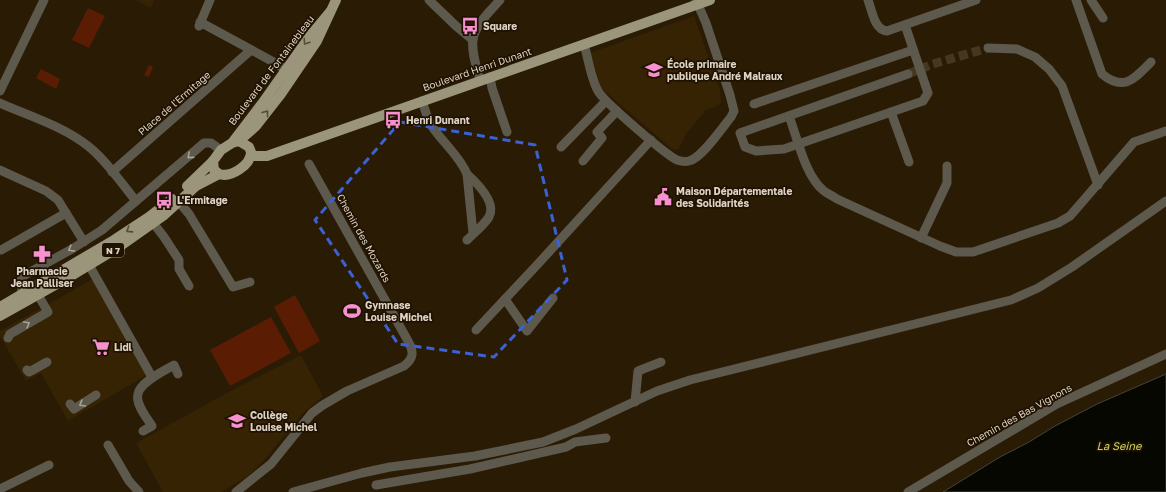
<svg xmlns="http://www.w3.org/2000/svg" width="1166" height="492" font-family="'Golos Text',sans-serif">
<rect width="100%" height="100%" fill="#2a1b05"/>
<!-- built -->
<g fill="#362304">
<polygon points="135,0 154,0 151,8"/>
<polygon points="694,16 720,90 721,103 719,105 704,111 704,112 686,134 679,149 675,150 671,148 601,88 590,53"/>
<polygon points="93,279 147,375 68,421 41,373 26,381 0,336 0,331"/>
<polygon points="301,355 323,396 302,414 267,457 247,477 221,492 163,492 136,443 225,394"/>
</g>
<!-- green -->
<g fill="#5b1c04">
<polygon points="88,8 105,16 89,48 72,40"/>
<polygon points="149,65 153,67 149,77 144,75"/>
<polygon points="41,69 60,79 56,89 36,78"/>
<polygon points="295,295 320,341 299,353 274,307"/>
<polygon points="271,317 291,353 230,386 210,350"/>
</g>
<!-- water -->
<polygon fill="#060700" stroke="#47443b" points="1166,374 1166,492 943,492 1000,457 1029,442 1055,426 1097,404"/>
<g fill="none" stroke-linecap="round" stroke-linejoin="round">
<!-- minor-tunnel -->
<polyline stroke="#453722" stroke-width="9" stroke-dasharray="9 4.5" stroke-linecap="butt" points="908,74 933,64 988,48"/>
<!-- minor -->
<g stroke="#5d594d" stroke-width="9">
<polyline points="429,0 456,26 473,40"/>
<path d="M868,0C872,10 874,30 887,31L976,0"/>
<path d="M1076,0L1102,74C1124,92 1134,79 1151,62"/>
<polyline points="1091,0 1103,18"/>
<polyline points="200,22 279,65 286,71 285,77"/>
<polyline points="905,25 928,93 923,101 784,149 756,151 745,147 740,133 908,74"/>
<polyline points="199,26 210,0"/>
<path d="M584,44C588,58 591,79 598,91C603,101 666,155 677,160C680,161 685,162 689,161C702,158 722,128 731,117L734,111L730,95L706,23L696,0"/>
<polyline points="988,48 1017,49 1035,57 1049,69 1062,86 1098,185"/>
<polyline points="490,77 492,88 507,132"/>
<path d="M480,80C477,68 471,52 473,39C476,24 490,11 500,0"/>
<polyline points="0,91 44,0"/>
<path d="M422,101C425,109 427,118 431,125C442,142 459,155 467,174L473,233"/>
<path d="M0,103C29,116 63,126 88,146C107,161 121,183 136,201"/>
<polyline points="754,104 913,50"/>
<polyline points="891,112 909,162"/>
<path d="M789,116C797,137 805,176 824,191C828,194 833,196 837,199L940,246L956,252H973L1058,223L1070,216L1134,142L1166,131"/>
<polyline points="561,147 606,101"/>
<polyline points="583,161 602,138 597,132 617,111"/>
<polyline points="0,170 46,191 58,200 84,242"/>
<polyline points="112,172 251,50"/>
<path d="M467,174C477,183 497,202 489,217C484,225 474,233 467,240"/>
<polyline points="178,201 189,214 233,287 250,282"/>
<polyline points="154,224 164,237 179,260 179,269 189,286"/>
<polyline points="921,238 947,183 947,166"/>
<polyline points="1,250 66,213"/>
<polyline points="89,265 152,377"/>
<polyline points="22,294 21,280 23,276 72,249 102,230 204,143 211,143 221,150"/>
<polyline points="505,299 527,331 553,298"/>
<polyline points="476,330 537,265 651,140"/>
<polyline points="8,338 10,334 48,312 38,295"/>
<polyline points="27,370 29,372 31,371 47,362"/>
<polyline points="635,402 638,371 661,362"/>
<polyline points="70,404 74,409 96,395"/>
<path d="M143,431L152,426C147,418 135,404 138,394C140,382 164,371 174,365L178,374"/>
<polyline points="108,445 129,481 139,492"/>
<polyline points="376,485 470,469 566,447 575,442 606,438"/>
<polyline points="0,489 49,465"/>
<path d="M236,492L271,464L312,413L323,405L347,391L404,366C414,358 414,352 408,341L309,164"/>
<polyline points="293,492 362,473 390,467 475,456 543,442 576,429 657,391 690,380 1011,300 1038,288 1072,267 1166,201"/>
<polyline points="908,492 1057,404 1166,354"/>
</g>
<!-- major -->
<g stroke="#9b957c" stroke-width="10">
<polyline points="239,141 256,126 281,94 317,41 336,0"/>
<path d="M232,143L239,141L249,147L251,152C251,165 231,178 219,174L214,170L213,161L221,150L232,143L264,101L310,36L330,12"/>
<polyline points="251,156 267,156 710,0"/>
<polyline points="187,186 213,161"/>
<polyline points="0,307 114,240 149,217 172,199"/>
<polyline points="0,316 66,279 119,247 163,216 196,186 219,174"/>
</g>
</g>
<!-- one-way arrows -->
<defs><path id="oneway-chevron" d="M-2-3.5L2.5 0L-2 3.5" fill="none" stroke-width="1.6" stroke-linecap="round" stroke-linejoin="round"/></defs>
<g stroke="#574d38">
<use href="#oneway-chevron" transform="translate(306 42) rotate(124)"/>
<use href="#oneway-chevron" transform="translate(266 113) rotate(-52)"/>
<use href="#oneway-chevron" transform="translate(129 230) rotate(147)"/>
</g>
<g stroke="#aaa396">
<use href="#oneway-chevron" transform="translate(190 156) rotate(139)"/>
<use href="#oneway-chevron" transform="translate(71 249) rotate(150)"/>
<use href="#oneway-chevron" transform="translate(27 324) rotate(-30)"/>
<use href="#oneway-chevron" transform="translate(82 404) rotate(149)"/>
</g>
<!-- marked area -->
<path fill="none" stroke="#3a62d5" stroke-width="3" stroke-dasharray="8 5" stroke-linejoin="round" d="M400,122L535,145L567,280L494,357L398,344L315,220Z"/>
<!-- icons -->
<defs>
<g id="bus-bare" transform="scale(1.38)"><path d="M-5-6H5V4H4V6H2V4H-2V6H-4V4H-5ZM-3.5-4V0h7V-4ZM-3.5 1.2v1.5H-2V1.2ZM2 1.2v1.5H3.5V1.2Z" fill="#f690cf" stroke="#201200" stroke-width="2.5" paint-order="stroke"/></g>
<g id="school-bare" transform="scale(1.38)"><path d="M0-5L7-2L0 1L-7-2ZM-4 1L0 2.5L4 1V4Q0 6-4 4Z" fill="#f690cf" stroke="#201200" stroke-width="2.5" paint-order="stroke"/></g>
<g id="civic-bare" transform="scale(1.38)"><path d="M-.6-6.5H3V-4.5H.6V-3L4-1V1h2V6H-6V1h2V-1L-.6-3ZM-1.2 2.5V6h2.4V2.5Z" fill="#f690cf" stroke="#201200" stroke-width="2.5" paint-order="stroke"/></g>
<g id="pharmacy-bare" transform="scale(1.38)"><path d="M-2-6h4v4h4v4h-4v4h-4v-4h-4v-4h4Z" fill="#f690cf" stroke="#201200" stroke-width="2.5" paint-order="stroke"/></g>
<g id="stadium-bare" transform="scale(1.38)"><path d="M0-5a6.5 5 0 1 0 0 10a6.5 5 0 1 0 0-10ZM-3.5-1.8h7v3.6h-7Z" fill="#f690cf" stroke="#201200" stroke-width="2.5" paint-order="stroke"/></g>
<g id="supermarket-bare" transform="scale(1.38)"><path d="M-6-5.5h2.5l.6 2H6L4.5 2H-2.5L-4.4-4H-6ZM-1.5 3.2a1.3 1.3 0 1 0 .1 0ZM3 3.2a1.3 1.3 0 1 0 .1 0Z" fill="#f690cf" stroke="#201200" stroke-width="2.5" paint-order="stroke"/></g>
</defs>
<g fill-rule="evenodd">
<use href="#bus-bare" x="470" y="26"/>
<use href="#school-bare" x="654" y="70"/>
<use href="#bus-bare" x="393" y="120"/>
<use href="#civic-bare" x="663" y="197"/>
<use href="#bus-bare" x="164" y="200"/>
<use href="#pharmacy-bare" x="42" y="254"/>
<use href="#stadium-bare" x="352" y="311"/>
<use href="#supermarket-bare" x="101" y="347"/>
<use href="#school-bare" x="237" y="421"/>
</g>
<g text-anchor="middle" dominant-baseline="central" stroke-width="3.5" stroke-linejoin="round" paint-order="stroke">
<!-- shield labels -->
<rect fill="#201200" stroke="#a59a8b" stroke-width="1" x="102" y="243" width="22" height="14" rx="3"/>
<g font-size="9" font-weight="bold" fill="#ded4c6">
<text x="113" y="250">N 7</text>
</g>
<!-- poi labels -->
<g font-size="10" font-weight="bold" fill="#ded4c6" stroke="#201200" text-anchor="start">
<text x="483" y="26">Square</text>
<text x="667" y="64">École primaire<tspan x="667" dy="12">publique André Malraux</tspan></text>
<text x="406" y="120">Henri Dunant</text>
<text x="676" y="191">Maison Départementale<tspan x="676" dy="12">des Solidarités</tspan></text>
<text x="177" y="200">L'Ermitage</text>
<text x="42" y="271" text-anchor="middle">Pharmacie<tspan x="42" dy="12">Jean Palliser</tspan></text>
<text x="365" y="305">Gymnase<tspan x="365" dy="12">Louise Michel</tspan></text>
<text x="114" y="347">Lidl</text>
<text x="250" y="415">Collège<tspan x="250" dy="12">Louise Michel</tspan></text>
</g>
<!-- street labels -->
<g font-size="10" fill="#ded4c6" stroke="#201200">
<text transform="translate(477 69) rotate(-19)">Boulevard Henri Dunant</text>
<text transform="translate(271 70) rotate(-53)">Boulevard de Fontainebleau</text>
<text transform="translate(174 103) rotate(-41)">Place de l'Ermitage</text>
<text transform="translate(364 238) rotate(61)">Chemin des Mozards</text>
<text transform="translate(1019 415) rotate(-29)">Chemin des Bas Vignons</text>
</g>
<!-- water labels -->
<g font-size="11" font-style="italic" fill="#cad360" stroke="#201200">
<text x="1119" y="445">La Seine</text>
</g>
</g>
</svg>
